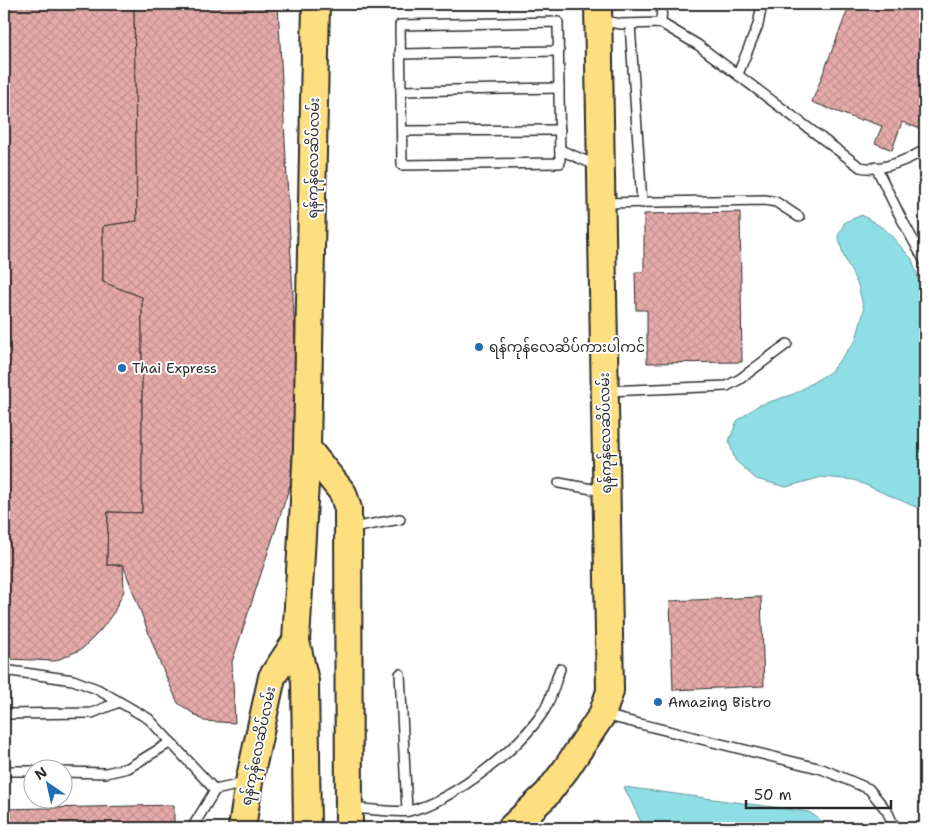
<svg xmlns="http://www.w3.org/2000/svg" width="929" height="832" font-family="'Shantell Sans','Noto Sans Myanmar',sans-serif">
<defs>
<pattern id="building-cross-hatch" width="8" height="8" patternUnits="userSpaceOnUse" patternTransform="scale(1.25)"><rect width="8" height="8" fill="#e6aba9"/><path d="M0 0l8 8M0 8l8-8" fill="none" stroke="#c59392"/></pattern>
</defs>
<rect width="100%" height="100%" fill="#fff"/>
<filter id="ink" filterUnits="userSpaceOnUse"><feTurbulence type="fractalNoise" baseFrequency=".02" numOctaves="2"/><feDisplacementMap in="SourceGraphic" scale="10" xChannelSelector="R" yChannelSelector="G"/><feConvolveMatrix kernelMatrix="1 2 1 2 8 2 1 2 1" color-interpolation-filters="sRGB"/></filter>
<g filter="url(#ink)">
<!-- water -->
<g fill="#8ddee5" stroke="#66969b">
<polygon points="862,215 886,230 912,259 925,299 925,511 854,480 822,477 786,487 756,479 735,460 729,441 737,421 757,406 794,394 830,372 856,340 864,310 858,285 844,257 838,236 845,222"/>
<polygon points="624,787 809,812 832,828 644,828"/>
</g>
<!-- building -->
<g fill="url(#building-cross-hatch)" stroke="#2b2b2b">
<polygon points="4,4 134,4 137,221 103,226 103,282 142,297 142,513 108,512 107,565 123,565 124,591 114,612 100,631 82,649 55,661 8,659 6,572 4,572"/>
<polygon points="134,4 278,4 301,452 232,662 235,723 204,721 178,703 160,663 123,565 107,565 108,512 142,513 142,297 103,282 103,226 137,221"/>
<polygon points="850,4 925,4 925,131 902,122 892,150 875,143 882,126 862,119 861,121 812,102"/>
<polygon points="740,212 742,362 647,363 647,310 636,310 635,272 644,272 644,214"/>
<polygon points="761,597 764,686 673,690 670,601"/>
<polygon points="174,805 174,828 4,828 4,809"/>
</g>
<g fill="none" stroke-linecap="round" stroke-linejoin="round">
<!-- service casing -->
<g stroke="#2b2b2b" stroke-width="12">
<g id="service">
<path d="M601,21L622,24L661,23L698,45L860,167C881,172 907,160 925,150"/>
<polygon points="558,22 560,163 402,165 400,25"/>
<polyline points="661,23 662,4"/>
<polyline points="630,24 642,203"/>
<polyline points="400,54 559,51"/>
<polyline points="738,74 758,25 762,4"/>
<polyline points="401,91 559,88"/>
<polyline points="402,131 560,130"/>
<polyline points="560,150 598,166"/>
<polyline points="876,167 900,216 925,262"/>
<polyline points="604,203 765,200 776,202 799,217"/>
<polyline points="607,391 727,386 740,379 787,344"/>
<polyline points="559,483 603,491"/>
<polyline points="352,528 400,519"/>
<polyline points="4,670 73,680 97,689 149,719 215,790"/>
<polyline points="400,674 407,811"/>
<polyline points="4,714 92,713 119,702"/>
<polyline points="604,715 822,769 869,789 887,811 895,828"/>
<polyline points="4,771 32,771"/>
<polyline points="62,772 106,773 128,768 171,742"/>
<path d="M352,808C366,809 398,813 409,811C454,800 521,748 545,709C552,697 555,682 560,669"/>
<polyline points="192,828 215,790 246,783"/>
</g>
</g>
<!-- primary casing -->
<g stroke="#2b2b2b" stroke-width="30">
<g id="primary">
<polyline points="307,448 343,493 348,509 349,828"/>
<polyline points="242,828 249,782 272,677 296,641"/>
<polyline points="307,828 305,681 296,641 307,448 316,4"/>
<polyline points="511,828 547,794 566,769 602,715 610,691 598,4"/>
</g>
</g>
<!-- service -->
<use href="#service" stroke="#fff" stroke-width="9"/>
<!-- primary -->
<use href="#primary" stroke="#fedf80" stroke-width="26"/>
</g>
</g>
<!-- markers -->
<g fill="#1f6fb2" stroke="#fff" stroke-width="2">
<circle cx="479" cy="347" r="5"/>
<circle cx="122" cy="368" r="5"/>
<circle cx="658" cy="702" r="5"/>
</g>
<g text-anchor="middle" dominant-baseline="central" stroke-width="4" stroke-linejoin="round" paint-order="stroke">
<!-- street labels -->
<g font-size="14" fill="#2b2b2b" stroke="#fff">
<text transform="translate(313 158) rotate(-89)">ရန်ကုန်လေဆိပ်လမ်း</text>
<text transform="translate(605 433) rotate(-91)">ရန်ကုန်လေဆိပ်လမ်း</text>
<text transform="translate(258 746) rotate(-78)">ရန်ကုန်လေဆိပ်လမ်း</text>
</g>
<!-- poi labels -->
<g font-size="14" fill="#2b2b2b" stroke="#fff" text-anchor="start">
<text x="489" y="347">ရန်ကုန်လေဆိပ်ကားပါကင်</text>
<text x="132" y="368">Thai Express</text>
<text x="668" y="702">Amazing Bistro</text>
</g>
</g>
<!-- margin -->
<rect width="929" height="832" fill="none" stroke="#fff" stroke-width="20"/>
<rect x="10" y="10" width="909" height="812" fill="none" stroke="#2b2b2b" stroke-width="2" filter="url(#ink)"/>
<!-- north arrow -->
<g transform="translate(48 784) rotate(326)"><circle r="24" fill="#ffffff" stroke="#aaaaaa"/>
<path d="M0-4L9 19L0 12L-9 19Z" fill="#1f6fb2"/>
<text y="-8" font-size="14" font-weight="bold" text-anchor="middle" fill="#2b2b2b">N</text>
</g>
<!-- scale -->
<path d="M746 800v8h145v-8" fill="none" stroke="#2b2b2b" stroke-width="2.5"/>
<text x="754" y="800" font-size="15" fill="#2b2b2b" stroke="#ffffff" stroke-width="4" paint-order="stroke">50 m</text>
</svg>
